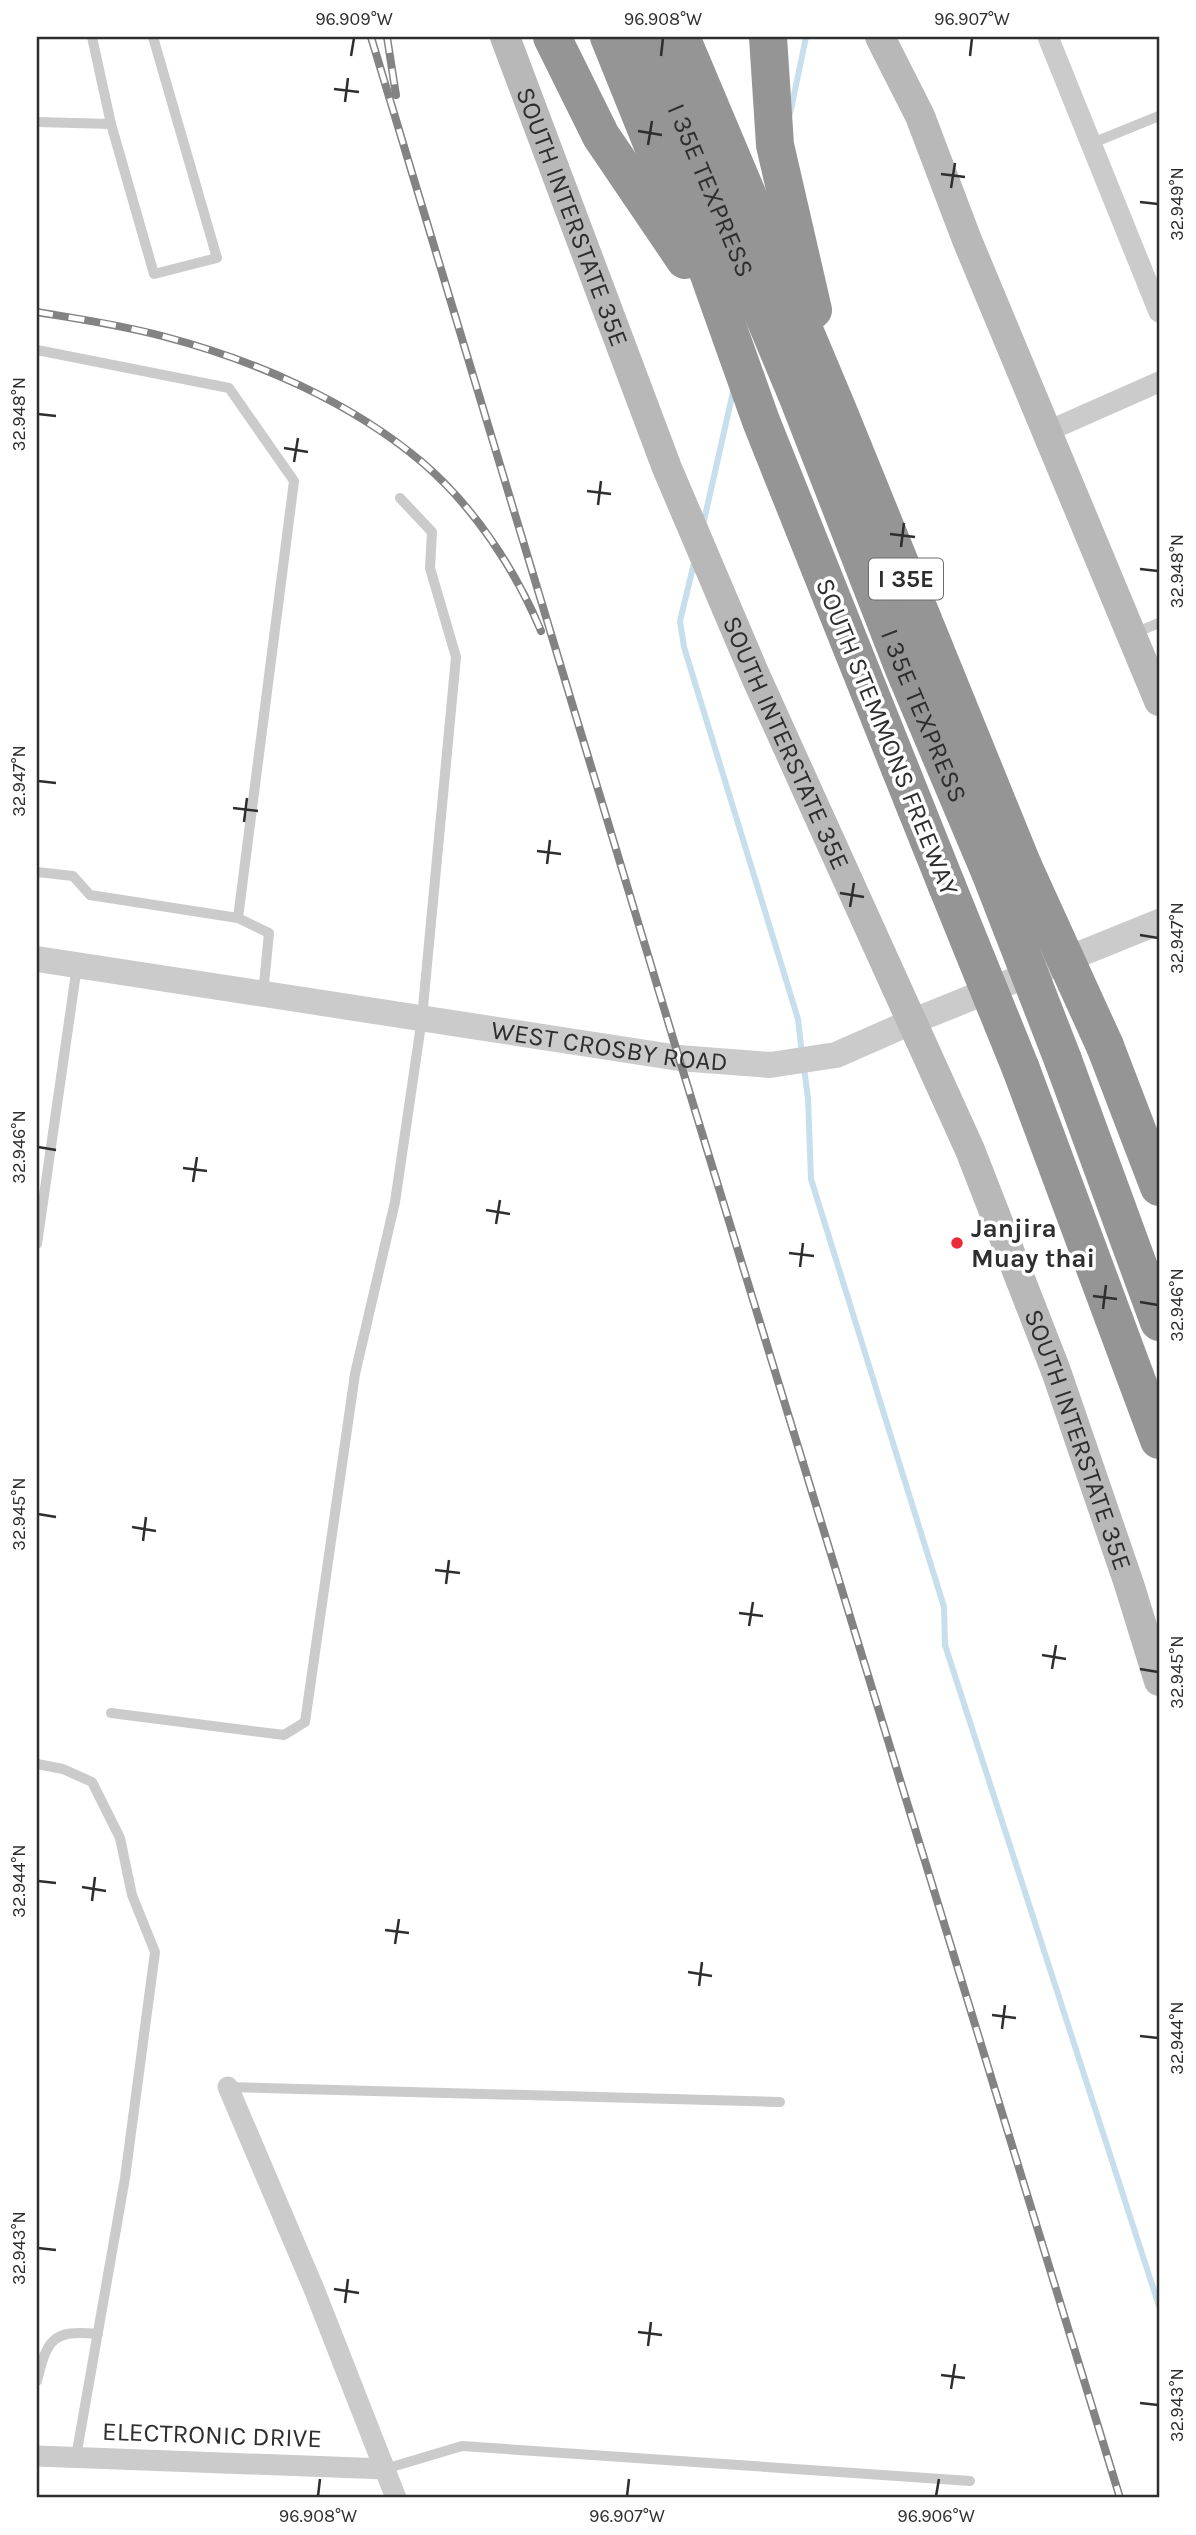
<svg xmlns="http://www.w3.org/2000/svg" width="1196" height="2535" font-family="Karla,sans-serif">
<rect width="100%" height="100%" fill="#fff"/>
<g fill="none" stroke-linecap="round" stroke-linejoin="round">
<!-- stream -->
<g stroke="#c7deed" stroke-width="6">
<polyline points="790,114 806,37"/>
<polyline points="703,525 733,392"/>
<polyline points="695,559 680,621 684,647 798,1019 802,1054"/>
<polyline points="804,1068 808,1098 811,1179 944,1607 945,1645 1159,2306"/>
</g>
<!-- service -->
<g stroke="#cbcbcb" stroke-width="10">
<polyline points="92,37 111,124"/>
<polyline points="37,122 111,124 154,274 217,258 153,37"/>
<polyline points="1090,144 1159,116"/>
<polyline points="37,350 229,388 294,481 238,918"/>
<polyline points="1132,634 1159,623"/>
<polyline points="37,872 73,876 90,895 238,918 269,933 263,994"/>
<polyline points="37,1244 77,966"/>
<polyline points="111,1713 284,1735 305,1722 355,1374 395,1202 422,1018 456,657 430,568 432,532 400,498"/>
<polyline points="37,1764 63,1769 92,1782 120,1838 132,1895 155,1952 125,2178 76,2457"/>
<polyline points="228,2087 780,2102"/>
<path d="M37,2381C47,2340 52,2329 98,2334"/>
<polyline points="385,2469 462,2446 970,2481"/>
</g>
<!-- minor -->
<g stroke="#cbcbcb" stroke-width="21">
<polyline points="1048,37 1159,312"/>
<polyline points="1046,432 1159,382"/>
<polyline points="228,2087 314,2289 396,2498"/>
<polyline points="37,2456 385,2469"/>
</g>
<!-- tertiary -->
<path stroke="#cbcbcb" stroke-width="26" id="s1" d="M37,959L679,1058L770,1065L836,1055L911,1022L1159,922"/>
<!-- secondary -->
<g stroke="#b8b8b8" stroke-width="30">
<path id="s2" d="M505,37L667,468L755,675L970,1150L1056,1371L1129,1584L1159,1681"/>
<polyline points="880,37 920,116 967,240 1159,701"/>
</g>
<!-- motorway -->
<g stroke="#959595" stroke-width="38">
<polyline points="552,37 601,136 685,260"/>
<polyline points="609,37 655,151 697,241 761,421 947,886"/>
<path id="s3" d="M647,37L799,400L904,669L990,872"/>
<polyline points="681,37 837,408 1023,866"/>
<polyline points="768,37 775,145 813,310"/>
<polyline points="1105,1046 1159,1187"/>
<polyline points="1063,1060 1159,1322"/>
<polyline points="1021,1069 1159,1440"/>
</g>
<!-- rail casing -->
<g stroke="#838383" stroke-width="8">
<g id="rail">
<polyline points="371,37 679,1058 1120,2498"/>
<polyline points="387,37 396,95"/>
<path d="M37,312C79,319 121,325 162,336C254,360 350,401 423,463C474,507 515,569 541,631"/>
</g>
</g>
<!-- rail -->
<use href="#rail" stroke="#fff" stroke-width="5" stroke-dasharray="16" stroke-linecap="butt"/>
<!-- motorway-bridge -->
<g stroke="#959595" stroke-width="38">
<polyline points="1023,866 1105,1046"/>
<polyline points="990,872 1063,1060"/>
<polyline points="947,886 1021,1069"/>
</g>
</g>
<!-- ticks -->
<path fill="none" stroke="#2e2e2e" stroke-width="2.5" d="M351,56L354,38M661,56L663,38M970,56L972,38M334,89L359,92M345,102L348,78M638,131L662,135M648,145L652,121M941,174L965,177M951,188L955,163M1140,202L1158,204M38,414L56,416M284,448L308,452M294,462L298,438M587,491L611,494M598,505L601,481M890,534L915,537M901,547L904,523M1140,569L1158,571M38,781L56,783M233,808L258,811M244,822L247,798M537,851L561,854M547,864L550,840M840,893L864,897M850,907L854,883M1140,935L1158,938M38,1147L56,1150M183,1168L207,1171M193,1182L197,1157M486,1210L510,1214M496,1224L500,1200M789,1253L814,1256M800,1267L803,1243M1093,1296L1117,1299M1140,1302L1158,1305M1103,1309L1106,1285M38,1514L56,1517M132,1527L156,1531M143,1541L146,1517M435,1570L460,1573M446,1584L449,1560M739,1613L763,1616M749,1626L753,1602M1042,1655L1066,1659M1052,1669L1056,1645M1140,1669L1158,1672M38,1881L56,1883M82,1887L106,1891M92,1901L95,1877M385,1930L409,1933M395,1944L399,1919M688,1972L712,1976M699,1986L702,1962M992,2015L1016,2018M1002,2029L1005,2005M1140,2036L1158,2038M38,2248L56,2250M334,2289L359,2293M345,2303L348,2279M638,2332L662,2335M648,2346L651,2322M941,2375L965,2378M951,2389L955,2364M1140,2403L1158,2405M318,2496L320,2479M627,2496L629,2479M936,2496L939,2479"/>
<!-- markers -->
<circle fill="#eb2b37" stroke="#fff" stroke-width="2.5" cx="957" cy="1243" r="7"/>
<g text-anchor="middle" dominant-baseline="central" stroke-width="7" stroke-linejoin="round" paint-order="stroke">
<!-- shield labels -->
<rect fill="#fff" stroke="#6d6d6d" stroke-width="2" x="869" y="558.5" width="74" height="41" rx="5"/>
<g font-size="24" font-weight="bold" fill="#2e2e2e">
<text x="906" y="579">I 35E</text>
</g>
<!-- street labels -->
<g font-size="26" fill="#2e2e2e" stroke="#fff">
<text stroke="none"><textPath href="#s3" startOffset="166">I 35E TEXPRESS</textPath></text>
<text stroke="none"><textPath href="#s2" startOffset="192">SOUTH INTERSTATE 35E</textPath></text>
<text stroke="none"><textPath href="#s3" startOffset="733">I 35E TEXPRESS</textPath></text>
<text transform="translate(887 737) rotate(68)">SOUTH STEMMONS FREEWAY</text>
<text stroke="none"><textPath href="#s2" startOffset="760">SOUTH INTERSTATE 35E</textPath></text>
<text stroke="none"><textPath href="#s1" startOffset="579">WEST CROSBY ROAD</textPath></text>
<text stroke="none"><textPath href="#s2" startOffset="1516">SOUTH INTERSTATE 35E</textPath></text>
<text transform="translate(212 2435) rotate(2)">ELECTRONIC DRIVE</text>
</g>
<!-- poi labels -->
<g font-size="26" font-weight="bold" fill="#2e2e2e" stroke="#fff" text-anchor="start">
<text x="971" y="1228">Janjira<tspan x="971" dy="30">Muay thai</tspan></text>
</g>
</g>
<!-- border -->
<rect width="1196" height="2535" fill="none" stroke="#ffffff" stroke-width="77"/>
<rect x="38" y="38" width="1120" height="2458" fill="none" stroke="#2e2e2e" stroke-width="2.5"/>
<g font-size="18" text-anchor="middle" fill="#2e2e2e">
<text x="354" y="25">96.909°W</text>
<text x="663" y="25">96.908°W</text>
<text x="972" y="25">96.907°W</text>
<text transform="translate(1177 204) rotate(-90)" y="6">32.949°N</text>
<text transform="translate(19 414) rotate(-90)" y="6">32.948°N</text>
<text transform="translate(1177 571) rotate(-90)" y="6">32.948°N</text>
<text transform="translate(19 781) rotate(-90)" y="6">32.947°N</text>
<text transform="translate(1177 938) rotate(-90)" y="6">32.947°N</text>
<text transform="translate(19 1147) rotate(-90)" y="6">32.946°N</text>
<text transform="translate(1177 1305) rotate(-90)" y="6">32.946°N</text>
<text transform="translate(19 1514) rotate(-90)" y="6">32.945°N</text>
<text transform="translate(1177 1672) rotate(-90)" y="6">32.945°N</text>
<text transform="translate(19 1881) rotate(-90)" y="6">32.944°N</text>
<text transform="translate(1177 2038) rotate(-90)" y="6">32.944°N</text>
<text transform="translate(19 2248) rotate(-90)" y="6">32.943°N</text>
<text transform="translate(1177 2405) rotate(-90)" y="6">32.943°N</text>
<text x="318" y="2522">96.908°W</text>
<text x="627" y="2522">96.907°W</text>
<text x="936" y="2522">96.906°W</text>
</g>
</svg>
